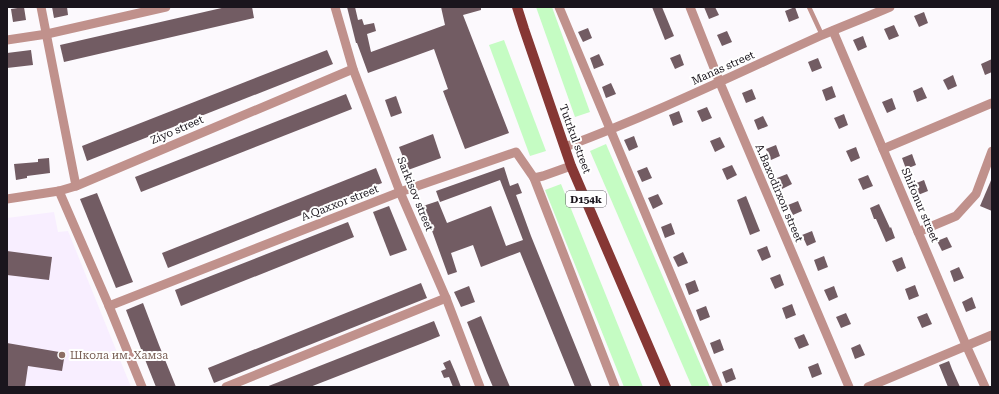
<svg xmlns="http://www.w3.org/2000/svg" width="999" height="394" font-family="'Roboto Serif',serif">
<rect width="100%" height="100%" fill="#fcf9fd"/>
<!-- built -->
<polygon fill="#f8eeff" points="54,212 58,232 68,231 131,387 7,387 7,218"/>
<!-- green -->
<g fill="#c5fcc3">
<polygon points="536,7 552,7 590,112 575,117"/>
<polygon points="504,40 546,151 530,156 489,45"/>
<polygon points="606,144 710,387 692,387 590,151"/>
<polygon points="561,184 643,387 624,387 545,190"/>
</g>
<!-- building -->
<g fill="#725c63">
<polygon points="24,7 26,20 13,22 11,9"/>
<polygon points="52,7 67,7 68,15 54,18"/>
<polygon points="226,7 252,7 254,18 64,62 60,45"/>
<polygon points="347,7 355,7 358,20 362,19 364,25 374,23 376,31 367,34 371,52 445,25 441,7 481,7 481,10 463,15 509,133 465,149 443,91 448,89 434,49 368,73 357,43 356,43"/>
<polygon points="652,7 662,7 674,36 665,40"/>
<polygon points="704,7 715,7 719,15 709,19"/>
<polygon points="795,7 799,18 789,22 785,11"/>
<polygon points="924,12 928,23 919,27 914,16"/>
<polygon points="894,25 899,36 889,40 884,29"/>
<polygon points="588,28 592,38 583,42 578,32"/>
<polygon points="727,31 732,42 722,46 717,35"/>
<polygon points="863,36 867,47 858,51 853,40"/>
<polygon points="31,50 33,65 7,68 7,53"/>
<polygon points="327,50 333,64 87,161 82,146"/>
<polygon points="599,54 604,65 594,69 590,58"/>
<polygon points="680,54 684,65 675,69 670,58"/>
<polygon points="818,58 822,68 812,72 808,62"/>
<polygon points="992,59 992,72 985,75 981,64"/>
<polygon points="953,75 957,86 948,90 943,80"/>
<polygon points="611,83 616,94 606,98 602,87"/>
<polygon points="832,86 836,97 826,101 822,90"/>
<polygon points="922,87 927,98 917,102 913,91"/>
<polygon points="752,89 756,99 746,103 742,93"/>
<polygon points="346,94 352,109 141,192 135,177"/>
<polygon points="396,96 402,113 391,117 385,100"/>
<polygon points="892,98 896,109 887,113 882,102"/>
<polygon points="707,107 712,118 702,122 697,111"/>
<polygon points="679,111 683,122 673,126 669,115"/>
<polygon points="844,114 848,125 839,129 834,118"/>
<polygon points="763,116 768,126 758,130 754,120"/>
<polygon points="433,134 441,158 408,170 399,147"/>
<polygon points="634,136 638,147 629,151 624,140"/>
<polygon points="720,137 725,147 715,152 710,141"/>
<polygon points="776,145 780,156 771,160 766,149"/>
<polygon points="856,147 860,158 851,162 846,151"/>
<polygon points="912,154 916,165 906,169 902,158"/>
<polygon points="49,158 50,173 27,176 27,178 16,180 14,164 38,162 38,159"/>
<polygon points="732,165 737,175 727,180 722,169"/>
<polygon points="504,167 510,186 518,183 522,193 516,195 531,236 592,387 575,387 520,252 481,267 473,245 451,253 457,272 448,275 423,206 438,201 447,223 491,206 506,246 523,240 500,180 440,202 436,191"/>
<polygon points="647,167 652,178 642,182 637,171"/>
<polygon points="376,168 382,183 168,268 162,253"/>
<polygon points="787,174 792,184 782,189 777,178"/>
<polygon points="868,175 873,186 863,190 858,179"/>
<polygon points="992,178 992,211 980,206"/>
<polygon points="924,180 928,191 918,195 914,184"/>
<polygon points="97,193 133,282 116,288 80,199"/>
<polygon points="658,194 663,204 653,209 648,198"/>
<polygon points="746,196 760,231 750,235 737,200"/>
<polygon points="798,201 802,211 793,215 788,205"/>
<polygon points="879,204 890,228 891,227 895,238 886,242 876,219 874,219 870,208"/>
<polygon points="389,206 407,250 390,256 373,212"/>
<polygon points="348,222 354,237 181,306 175,290"/>
<polygon points="671,223 675,234 665,238 661,227"/>
<polygon points="812,231 816,242 807,246 802,235"/>
<polygon points="947,237 952,247 942,251 937,241"/>
<polygon points="767,246 771,257 762,261 757,250"/>
<polygon points="7,251 52,257 49,280 7,275"/>
<polygon points="683,252 688,263 678,267 673,257"/>
<polygon points="824,256 828,267 818,271 814,260"/>
<polygon points="902,257 906,268 897,272 892,261"/>
<polygon points="959,267 964,278 954,282 950,271"/>
<polygon points="780,274 784,285 775,289 770,278"/>
<polygon points="695,280 699,291 689,295 685,284"/>
<polygon points="421,283 427,298 214,383 208,368"/>
<polygon points="915,285 919,296 909,300 905,289"/>
<polygon points="469,286 475,302 461,307 454,292"/>
<polygon points="834,286 838,297 829,301 824,290"/>
<polygon points="972,297 976,308 966,312 962,302"/>
<polygon points="143,303 159,345 176,387 156,387 146,362 126,310"/>
<polygon points="792,304 796,315 786,319 782,308"/>
<polygon points="706,306 710,317 700,321 696,310"/>
<polygon points="846,313 851,324 841,328 836,317"/>
<polygon points="927,313 932,324 922,328 917,317"/>
<polygon points="481,316 502,368 510,387 493,387 487,373 467,322"/>
<polygon points="434,321 440,336 423,343 310,387 266,387"/>
<polygon points="804,334 809,345 799,349 794,338"/>
<polygon points="720,339 724,350 714,354 710,343"/>
<polygon points="7,343 65,353 62,371 28,366 25,387 7,387"/>
<polygon points="860,344 865,355 855,359 851,348"/>
<polygon points="450,360 456,374 461,387 453,387 449,377 444,378 441,371 446,369 443,363"/>
<polygon points="949,361 952,369 960,387 948,387 939,365"/>
<polygon points="818,363 822,374 812,378 808,367"/>
<polygon points="732,368 736,379 726,383 722,372"/>
</g>
<g fill="none" stroke-linecap="round" stroke-linejoin="round">
<!-- lane -->
<polyline stroke="#c0918c" stroke-width="4.5" points="809,7 822,35"/>
<!-- street -->
<g stroke="#c0918c" stroke-width="9">
<polyline points="41,7 76,186"/>
<polyline points="335,7 353,69 400,192 446,298 480,387"/>
<polyline points="559,7 718,387"/>
<polyline points="690,7 720,83 849,387"/>
<polyline points="833,31 966,345 985,387"/>
<polyline points="7,40 47,34 166,7"/>
<path d="M565,147C652,115 736,74 820,36C843,26 867,17 890,7"/>
<polyline points="883,149 992,103"/>
<polyline points="534,178 615,387"/>
<polyline points="59,191 109,306 142,387"/>
<polyline points="7,199 59,191 76,186 353,69"/>
<polyline points="918,232 956,216 976,194 992,151"/>
<polyline points="109,306 400,192 516,152 534,178 543,176 571,166"/>
<polyline points="226,387 446,298"/>
<polyline points="868,387 992,335"/>
</g>
<!-- primary -->
<polyline stroke="#863734" stroke-width="10" points="517,7 524,29 571,166 666,387"/>
</g>
<!-- markers -->
<circle fill="#8d6e63" stroke="#fff" stroke-width="1.5" cx="62" cy="355" r="4"/>
<g text-anchor="middle" dominant-baseline="central" stroke-width="4" stroke-linejoin="round" paint-order="stroke">
<!-- shield labels -->
<rect fill="#fff" stroke="#5f5b61" stroke-width="1" x="566" y="191" width="40" height="16" rx="3"/>
<g font-size="10" font-weight="bold" fill="#1a151d">
<text x="586" y="199">D154k</text>
</g>
<!-- street labels -->
<g font-size="11" fill="#1a151d" stroke="#fff">
<text transform="translate(723 68) rotate(-24)">Manas street</text>
<text transform="translate(177 130) rotate(-23)">Ziyo street</text>
<text transform="translate(575 139) rotate(70)">Tutrkul street</text>
<text transform="translate(779 193) rotate(67)">A.Baxodirxon street</text>
<text transform="translate(415 194) rotate(68)">Sarkisov street</text>
<text transform="translate(340 203) rotate(-21)">A.Qaxxor street</text>
<text transform="translate(920 205) rotate(67)">Shifonur street</text>
</g>
<!-- education labels -->
<g font-size="11" fill="#785e54" stroke="#fff" text-anchor="start">
<text x="70" y="355">Школа им. Хамза</text>
</g>
</g>
<!-- border -->
<rect width="999" height="394" fill="none" stroke="#1a151d" stroke-width="16"/>
</svg>
